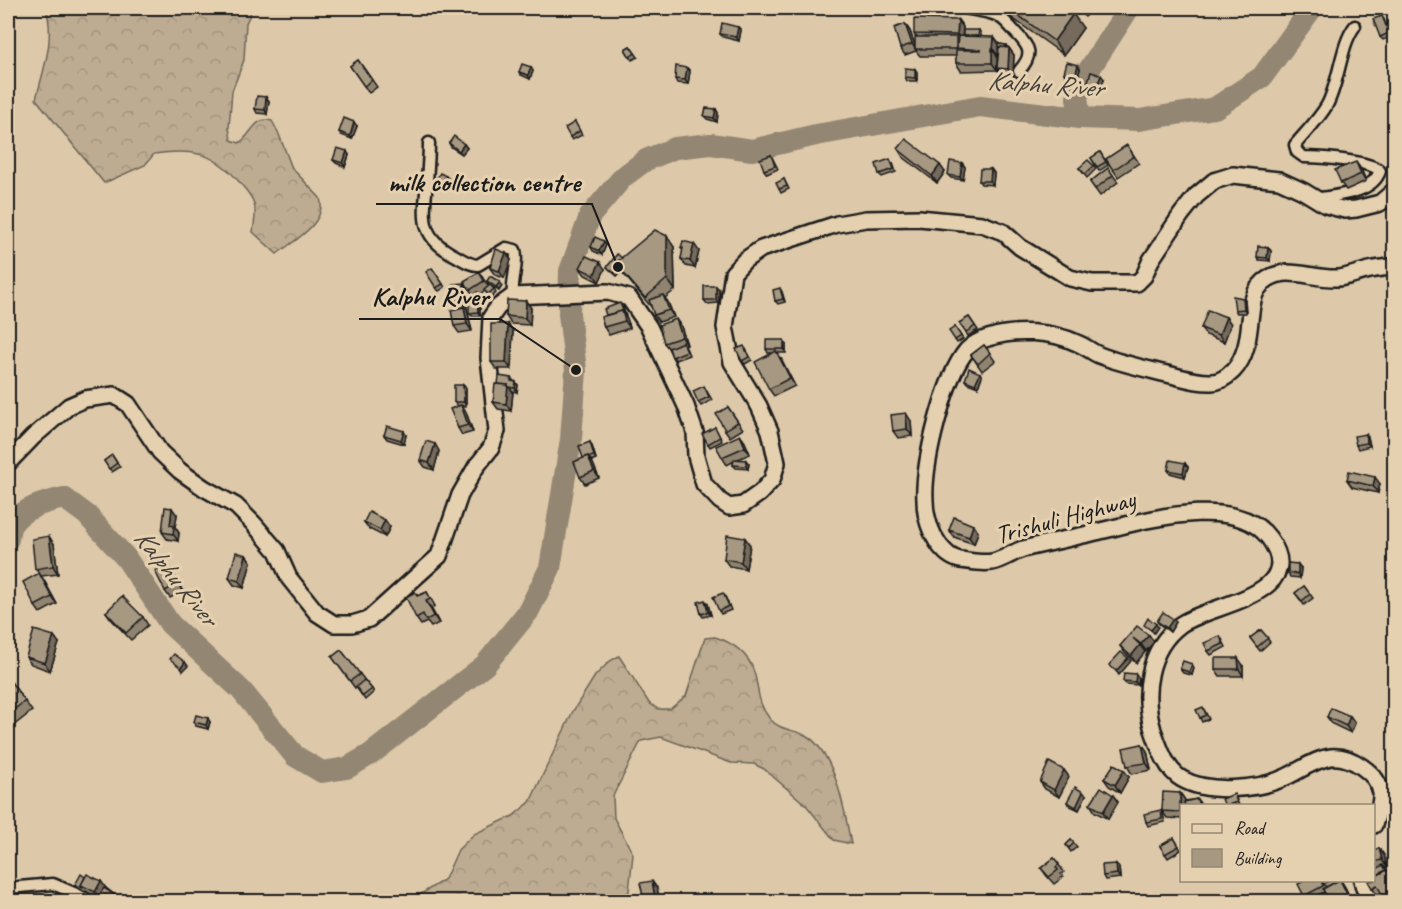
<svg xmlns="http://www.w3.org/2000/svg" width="1402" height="909" font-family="Caveat,sans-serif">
<defs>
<pattern id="forest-crowns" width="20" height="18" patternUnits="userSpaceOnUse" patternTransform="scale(1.5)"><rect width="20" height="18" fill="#bdac92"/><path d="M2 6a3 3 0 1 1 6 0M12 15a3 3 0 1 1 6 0" fill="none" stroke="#a2937d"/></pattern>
</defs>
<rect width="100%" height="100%" fill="#ddc9a9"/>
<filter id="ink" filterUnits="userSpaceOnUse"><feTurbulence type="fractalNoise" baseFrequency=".0167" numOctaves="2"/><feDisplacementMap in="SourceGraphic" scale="12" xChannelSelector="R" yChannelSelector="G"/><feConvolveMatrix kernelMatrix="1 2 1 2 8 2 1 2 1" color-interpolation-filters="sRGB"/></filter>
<g filter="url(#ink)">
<!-- forest -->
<g fill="url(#forest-crowns)" stroke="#6c6457" stroke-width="1.5">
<path d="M46,8H253L246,23L244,60L232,91L229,127L231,140L239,143C251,137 254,115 272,121L278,132L292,168L320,198C328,223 293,241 277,254L253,232C254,223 257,212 254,204C252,196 246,190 241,184C216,153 193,148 154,154L145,165L104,183L36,99C44,68 55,39 46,8Z"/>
<path d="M715,637C732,642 749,654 754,672C760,692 756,701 770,719C780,731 794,729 807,736C836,754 845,813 851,844L834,840L806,805L764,769L754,764L731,763L661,737L641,741L613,796L614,818L633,854L629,891L623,901H410L445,879L458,850L474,834L513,816L530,802L573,711L595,676L610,661L619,656L649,703L658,709H670L686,696L705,638Z"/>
</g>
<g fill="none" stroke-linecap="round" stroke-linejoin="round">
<!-- river -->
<g stroke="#938673" stroke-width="22">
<polyline points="1080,118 1077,98 1085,76 1129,8"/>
<path d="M8,539C9,534 9,528 12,524C22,508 46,502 64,498L87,515L126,558L170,624L241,690L295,756L322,772L347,768L371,754L485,665L528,612L550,568L571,439L576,370L569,314L570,271L590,216L623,177L646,160L675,148L711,144L752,150L816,135L980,106L1080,118L1139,120L1215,108L1262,77L1312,8"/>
</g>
<!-- street casing -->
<g stroke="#1c1c1c" stroke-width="15">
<g id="street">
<path d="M966,8C976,11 988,11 998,16C1005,20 1010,26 1015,32C1030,47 1034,54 1019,71"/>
<path d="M429,143C429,155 428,168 427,181C424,217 418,237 456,256C463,260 470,265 478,265L506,248L515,250C519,263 511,280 513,296"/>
<path d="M1315,199C1336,195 1372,194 1380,171C1372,161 1318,157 1304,157L1297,152L1295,145C1305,133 1319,119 1327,105C1339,83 1341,43 1355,26"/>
<polyline points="8,888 53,884 95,902"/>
</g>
</g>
<!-- secondary casing -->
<g stroke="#1c1c1c" stroke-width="20">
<g id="secondary">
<polyline points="8,463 33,437 69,406 85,399 114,395 128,404 160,452 180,471 204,488 236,506 253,523 277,551 289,578 317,613 334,624 352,624 369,619 439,556 460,495 476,467 491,448 497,431 489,358 491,317 498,307 513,296 608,292 629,298 649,327 686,406 695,432 696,456 704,484 720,501 729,507 743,505 760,493 772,480 777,463 770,431 759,406 732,362 725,327 733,273 745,260 761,249 837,224 866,219 919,218 982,224 1003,232 1020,247 1070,278 1092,283 1137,283 1144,276 1151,260 1181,215 1196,196 1214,181 1233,175 1279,180 1303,191 1326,205 1345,210 1356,209 1380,203 1394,191"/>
<path d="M1374,825C1377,815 1382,803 1381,793C1378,773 1350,755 1331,757C1315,759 1301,770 1286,777C1259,790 1208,794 1182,779C1166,770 1159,747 1153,730C1142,694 1148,649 1180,625C1208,604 1311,596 1269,538C1236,492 1140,522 1096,532C1072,538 1047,543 1023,549C1013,552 1003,560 992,562C983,564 969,561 960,560C951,558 946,553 940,546C930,532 925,517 925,500C923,464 944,377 967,350C973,344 981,340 988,338C1015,329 1052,331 1077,343C1085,346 1092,352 1099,355C1122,364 1147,369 1171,375C1183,378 1199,383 1212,382C1220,382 1228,376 1233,371C1257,346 1244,303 1260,286C1281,261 1311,280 1338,278C1349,277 1359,272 1370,270C1378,268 1386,268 1394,266"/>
<polyline points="1362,880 1364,888 1375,902"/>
</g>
</g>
<!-- street -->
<use href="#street" stroke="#e5d0af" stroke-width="10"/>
<!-- secondary -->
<use href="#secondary" stroke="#e5d0af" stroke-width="15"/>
</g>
<!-- wall -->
<g fill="#908370" stroke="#1c1c1c" stroke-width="1.5">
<polygon points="1002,8 1065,8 1083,28 1064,55 1005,13"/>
<polygon points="1076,8 1094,8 1085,17"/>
<polygon points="1384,19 1391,37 1383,40 1380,37"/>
<polygon points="958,20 963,27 962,36 979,30 981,34 981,36 999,44 1006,45 1008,48 1009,48 1014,55 1013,76 1002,75 997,68 998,56 997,56 997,70 961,71 956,63 956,56 920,56 916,51 905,55 900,48 905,24 910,31 915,46 916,37 914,34"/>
<polygon points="738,27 741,30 739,41 723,37 720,34"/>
<polygon points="630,46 638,57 632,60 625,49"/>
<polygon points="358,60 377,87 369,93 350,66"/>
<polygon points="687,68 690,71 688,84 677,83 675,79"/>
<polygon points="915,69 917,72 917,81 907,81 905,77"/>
<polygon points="1080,69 1077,80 1066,77 1064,73"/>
<polygon points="533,71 530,79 521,75 519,72"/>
<polygon points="1104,79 1098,94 1088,90 1086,87"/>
<polygon points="266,97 269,101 267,114 257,113 255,109"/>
<polygon points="716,109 718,113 717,122 707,119 704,116"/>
<polygon points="575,122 582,135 572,140 570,137"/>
<polygon points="357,126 352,139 341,135 339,132"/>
<polygon points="449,143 464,144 467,148 462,154 451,147"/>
<polygon points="1127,145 1139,163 1118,177 1106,159"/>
<polygon points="898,149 945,172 937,183 903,157"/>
<polygon points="1100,152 1108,165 1099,171 1091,158"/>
<polygon points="349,155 345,167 336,163 333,160"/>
<polygon points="771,155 778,169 767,174 764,170"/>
<polygon points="893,163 896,172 882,177 879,174"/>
<polygon points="962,163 965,167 963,180 951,178 948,175"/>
<polygon points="1094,166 1096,169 1087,178 1079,168"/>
<polygon points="1108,168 1118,182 1100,196 1090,182"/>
<polygon points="991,169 994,173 993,185 981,184 979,181"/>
<polygon points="1361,169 1366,181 1346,190 1341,183"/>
<polygon points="449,179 445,188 438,185 435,182"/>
<polygon points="784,179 789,189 781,193 779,189"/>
<polygon points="606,245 602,255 593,251 591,247"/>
<polygon points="674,247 675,290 665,298 668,302 674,317 659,322 654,315 652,308 621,271 617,276 610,270 607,267 622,258"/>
<polygon points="1268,247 1271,251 1270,261 1259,260 1257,257"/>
<polygon points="681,248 699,251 695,268 686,266 681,259 683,251"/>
<polygon points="511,260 504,278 495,275 490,268"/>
<polygon points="432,268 445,287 439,291 436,288"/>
<polygon points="580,268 605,269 599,282 585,275"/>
<polygon points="479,272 488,286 494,289 496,293 491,298 485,291 481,294 486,298 483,303 479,301 480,303 480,316 472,316 469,313 476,299 470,290"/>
<polygon points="487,281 500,282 502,286 499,291 489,285"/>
<polygon points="464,283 467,287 468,301 465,301 472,331 459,333 454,326 456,309 455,300 453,298"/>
<polygon points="719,289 719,303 707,304 704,300"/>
<polygon points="782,292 785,302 778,304 775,301"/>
<polygon points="1245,301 1246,313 1237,313 1235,310"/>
<polygon points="623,307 630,328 609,335 604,327 606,315"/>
<polygon points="531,308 530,325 511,324 506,316"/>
<polygon points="969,317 978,330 968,336 959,323"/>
<polygon points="1226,317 1231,324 1224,342 1206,335 1201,328"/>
<polygon points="681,326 687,345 685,345 689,355 675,360 670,350 664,343"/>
<polygon points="955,327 963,339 957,343 955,340"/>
<polygon points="513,331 511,369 496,369 491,362"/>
<polygon points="786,344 786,353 777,353 795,386 774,396 769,389 772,353 768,353 766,349"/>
<polygon points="984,345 995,361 982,371 971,355"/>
<polygon points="746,349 752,360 745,364 742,361"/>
<polygon points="982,376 978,387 967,383 965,380"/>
<polygon points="511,378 518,385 517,392 512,391 513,392 511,411 498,409 493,402 498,384"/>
<polygon points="463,385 466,388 466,406 461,406 466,412 473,432 462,435 458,428 457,406 454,402"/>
<polygon points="704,386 712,400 701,406 698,402"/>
<polygon points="728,407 743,429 730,437 725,430"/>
<polygon points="911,421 912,436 898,438 893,431"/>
<polygon points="715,427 722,441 710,447 708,444"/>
<polygon points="1366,434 1368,437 1370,446 1358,449 1356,445"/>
<polygon points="384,435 406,435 404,444 387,439"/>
<polygon points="740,435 745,442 750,454 738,459 749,464 748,469 736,468 733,465 734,461 727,465 722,457"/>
<polygon points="590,442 592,446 596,459 591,461 599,478 585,484 580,477 583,458"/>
<polygon points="435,444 439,451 434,470 425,467 420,460"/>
<polygon points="112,455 120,467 112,472 104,461"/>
<polygon points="1188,467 1185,477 1170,473 1168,470"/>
<polygon points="1347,480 1380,484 1378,493 1352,487"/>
<polygon points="177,515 175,527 179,533 178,541 167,539 162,532"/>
<polygon points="364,522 390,527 385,537 369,529"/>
<polygon points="973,525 978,532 974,544 954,537 949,530"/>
<polygon points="745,538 750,545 746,569 729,566 724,559"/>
<polygon points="54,544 58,574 41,576 57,604 40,613 35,606 39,573 35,569"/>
<polygon points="246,555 251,562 244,588 234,585 229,578"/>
<polygon points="167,564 183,591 170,598 165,591"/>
<polygon points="1301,568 1300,578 1290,577 1288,573"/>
<polygon points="1304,586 1313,598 1304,605 1295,593"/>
<polygon points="415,592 418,596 427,592 435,606 431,608 439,623 431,627 427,622 421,625 416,618"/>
<polygon points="725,596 731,610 721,614 719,611"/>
<polygon points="708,604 711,615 703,617 701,614"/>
<polygon points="106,612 143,617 148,625 131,640 111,619"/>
<polygon points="1173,619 1176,622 1170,632 1159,624 1157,621"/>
<polygon points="1261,630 1270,642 1260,651 1250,638"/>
<polygon points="1149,635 1154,642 1146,651 1142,648 1145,652 1136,663 1125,653 1120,646"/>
<polygon points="1222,639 1226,647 1211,655 1208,651"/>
<polygon points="59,643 50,671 31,664 26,657"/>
<polygon points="341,650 374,692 365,700 356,687 355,688 332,657"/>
<polygon points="1192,664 1194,668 1192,675 1183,673 1180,669"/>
<polygon points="1243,665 1243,676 1220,676 1215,669"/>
<polygon points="8,678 32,711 8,730"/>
<polygon points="1139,678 1138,685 1126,684 1123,681"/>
<polygon points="1205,711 1209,719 1202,722 1200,718"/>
<polygon points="1350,716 1355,723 1351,733 1332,724 1327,717"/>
<polygon points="194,722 210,722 208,729 196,726"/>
<polygon points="1142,744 1147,751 1151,770 1132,774 1127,766"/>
<polygon points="1064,770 1069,777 1059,797 1045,789 1040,782"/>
<polygon points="1129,777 1120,793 1109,786 1104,779"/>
<polygon points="1180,793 1185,800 1185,801 1197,799 1200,803 1182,806 1182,819 1167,818 1162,811"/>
<polygon points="1086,795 1079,810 1070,806 1067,802"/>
<polygon points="1113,795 1118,802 1108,819 1095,812 1090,804"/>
<polygon points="1236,798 1239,805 1225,806"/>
<polygon points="1161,810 1163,814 1165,822 1148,826 1146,822"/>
<polygon points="1174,838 1181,850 1168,858 1160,846"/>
<polygon points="1071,840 1077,847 1071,852 1066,845"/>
<polygon points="1379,848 1384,855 1387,867 1385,868 1395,880 1395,900 1391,902 1387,902 1381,893 1377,895 1372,888 1374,880 1374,850"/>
<polygon points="1054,858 1064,872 1061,874 1063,877 1054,884 1046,875 1041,868"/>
<polygon points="1116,864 1119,867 1120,878 1105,880 1103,876"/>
<polygon points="1306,880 1322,880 1326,887 1334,883 1345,887 1352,902 1308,902 1304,896"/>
<polygon points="75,885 106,888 115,895 118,899 126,902 101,902 99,899 86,891 85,892 78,888"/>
<polygon points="657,888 660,902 645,902 644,900"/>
</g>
<!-- shaded-wall -->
<g fill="#756a5b" stroke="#1c1c1c" stroke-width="1.5">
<polygon points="1073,14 1083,28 1064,55 1054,41"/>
<polygon points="958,20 963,27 962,42 957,35"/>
<polygon points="905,24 910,31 917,51 912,44"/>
<polygon points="738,27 741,30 739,41 736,37"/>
<polygon points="994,37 999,44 998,56 993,49"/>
<polygon points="1009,48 1014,55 1013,76 1008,69"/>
<polygon points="992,49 997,56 997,70 992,63"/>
<polygon points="1078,65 1080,69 1077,80 1075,76"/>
<polygon points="531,67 533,71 530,79 528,75"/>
<polygon points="687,68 690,71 688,84 685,80"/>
<polygon points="915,69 917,72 917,81 915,78"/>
<polygon points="1101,75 1104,79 1098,94 1096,90"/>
<polygon points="266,97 269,101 267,114 265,110"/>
<polygon points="716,109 718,113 717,122 714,118"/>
<polygon points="354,122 357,126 352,139 350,136"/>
<polygon points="464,144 467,148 462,154 459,151"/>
<polygon points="347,151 349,155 345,167 343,163"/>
<polygon points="1356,162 1361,169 1366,181 1361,174"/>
<polygon points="962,163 965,167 963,180 960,177"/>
<polygon points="940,165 945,172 937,183 932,176"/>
<polygon points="991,169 994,173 993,185 990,181"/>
<polygon points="446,176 449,179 445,188 442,185"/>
<polygon points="667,236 674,247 675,290 667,279"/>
<polygon points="604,241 606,245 602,255 599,251"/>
<polygon points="694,244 699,251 695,268 690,261"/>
<polygon points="1268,247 1271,251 1270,261 1267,258"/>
<polygon points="506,253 511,260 504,278 499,271"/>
<polygon points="600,262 605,269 599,282 594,275"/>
<polygon points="618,268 621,271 617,276 614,273"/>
<polygon points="500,282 502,286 499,291 496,287"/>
<polygon points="464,283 467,287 468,301 465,298"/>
<polygon points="716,286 719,289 719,303 716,300"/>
<polygon points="780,288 782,292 785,302 783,299"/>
<polygon points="483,295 486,298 483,303 481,300"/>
<polygon points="663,295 668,302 674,317 669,310"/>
<polygon points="1243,298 1245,301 1246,313 1244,309"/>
<polygon points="464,299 466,303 468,313 472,331 467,324 464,307"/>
<polygon points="477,299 480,303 480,316 478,312"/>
<polygon points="526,301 531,308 530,325 525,318"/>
<polygon points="622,311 627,318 630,328 625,321"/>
<polygon points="1226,317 1231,324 1224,342 1219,335"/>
<polygon points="676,319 681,326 687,345 682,337"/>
<polygon points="508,324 513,331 511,369 506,362"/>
<polygon points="784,340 786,344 786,353 784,349"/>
<polygon points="776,351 781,358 795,386 790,378"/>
<polygon points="980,373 982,376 978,387 975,384"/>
<polygon points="516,382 518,385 517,392 515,388"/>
<polygon points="463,385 466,388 466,406 464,402"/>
<polygon points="508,385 513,392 511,411 506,404"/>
<polygon points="461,405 466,412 473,432 468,425"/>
<polygon points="906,413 911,421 912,436 907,429"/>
<polygon points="404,431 406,435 404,444 401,440"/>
<polygon points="1366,434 1368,437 1370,446 1367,443"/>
<polygon points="740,435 745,442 750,454 745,447"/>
<polygon points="590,442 592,446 596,459 594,456"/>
<polygon points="435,444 439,451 434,470 429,463"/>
<polygon points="588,456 593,463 599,478 594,471"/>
<polygon points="746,460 749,464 748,469 746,466"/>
<polygon points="1185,463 1188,467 1185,477 1183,473"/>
<polygon points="1375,477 1380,484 1378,493 1373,486"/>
<polygon points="172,508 177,515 175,527 179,533 178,541 173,534 170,525"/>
<polygon points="385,520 390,527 385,537 380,530"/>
<polygon points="973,525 978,532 974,544 969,537"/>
<polygon points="49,536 54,544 58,574 53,566"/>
<polygon points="745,538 750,545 746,569 741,562"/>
<polygon points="246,555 251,562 244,588 239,581"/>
<polygon points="167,564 172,571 183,591 178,584"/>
<polygon points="1298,564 1301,568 1300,578 1298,574"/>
<polygon points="39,573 44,580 57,604 52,597"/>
<polygon points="705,600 708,604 711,615 708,612"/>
<polygon points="426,601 431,608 439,623 434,616"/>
<polygon points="1173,619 1176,622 1170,632 1167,628"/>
<polygon points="1156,624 1158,627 1154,633 1151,630"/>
<polygon points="1149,635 1154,642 1146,651 1141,644"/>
<polygon points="54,636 59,643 50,671 45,663"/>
<polygon points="1140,645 1145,652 1136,663 1131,656"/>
<polygon points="1128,658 1131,661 1119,675 1116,671"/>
<polygon points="1238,658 1243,665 1243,676 1239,669"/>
<polygon points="185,662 188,666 183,671 181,668"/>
<polygon points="1192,664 1194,668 1192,675 1189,672"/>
<polygon points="1136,674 1139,678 1138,685 1135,682"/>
<polygon points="1350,716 1355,723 1351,733 1346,726"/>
<polygon points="208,718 210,722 208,729 206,725"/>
<polygon points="1142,744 1147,751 1151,770 1146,763"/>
<polygon points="1064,770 1069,777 1059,797 1054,790"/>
<polygon points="1124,770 1129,777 1120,793 1115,785"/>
<polygon points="1083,792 1086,795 1079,810 1076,807"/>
<polygon points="1180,793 1185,800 1185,806 1182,806 1182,814 1180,812"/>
<polygon points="1113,795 1118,802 1108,819 1103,812"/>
<polygon points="1379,848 1384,855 1387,867 1382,860"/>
<polygon points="1116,864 1119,867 1120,878 1117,874"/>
<polygon points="1341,880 1345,887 1352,902 1349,898"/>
<polygon points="101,881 106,888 100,899 95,892"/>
<polygon points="652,881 657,888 660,902 658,902 655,898"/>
<polygon points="115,895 118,899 116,902 111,902"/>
</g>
<!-- building -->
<g fill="#a79882" stroke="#1c1c1c" stroke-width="1.5">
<polygon points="1008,8 1065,8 1073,14 1054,41"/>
<polygon points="1382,16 1389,33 1380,37 1373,19"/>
<polygon points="914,19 958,20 957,35 914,34"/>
<polygon points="722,23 738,27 736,37 720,34"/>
<polygon points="905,24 912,44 900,48 894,28"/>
<polygon points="963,30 979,30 978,36 963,36"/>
<polygon points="958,36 994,37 993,49 992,49 992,63 956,63 956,50 982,50 957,48"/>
<rect x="915" y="37" width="41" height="12"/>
<polygon points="998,44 1006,45 1005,48 999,47 999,49 998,49"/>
<polygon points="630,46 635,53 630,57 625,49"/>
<polygon points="999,47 1009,48 1008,69 997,68"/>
<polygon points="358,60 372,80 364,86 350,66"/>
<polygon points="1067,62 1078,65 1075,76 1064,73"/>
<polygon points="522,64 531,67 528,75 519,72"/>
<polygon points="676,66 687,68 685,80 675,79"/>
<polygon points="905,68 915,69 915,78 905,77"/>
<polygon points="1091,72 1101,75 1096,90 1086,87"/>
<polygon points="257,96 266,97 265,110 255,109"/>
<polygon points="706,108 716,109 714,118 704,116"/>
<polygon points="344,118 354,122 350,136 339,132"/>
<polygon points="575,122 580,131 570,137 565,128"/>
<polygon points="454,136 464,144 459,151 449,143"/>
<polygon points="906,139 940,165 932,176 898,149"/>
<polygon points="1127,145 1134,156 1113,170 1106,159"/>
<polygon points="337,148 347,151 343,163 333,160"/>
<polygon points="1100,152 1106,162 1097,167 1091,158"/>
<polygon points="771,155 775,166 764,170 760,159"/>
<polygon points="890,159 894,169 879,174 876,164"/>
<polygon points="1088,160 1094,166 1085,174 1079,168"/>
<polygon points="950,161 962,163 960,177 948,175"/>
<polygon points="1356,162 1361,174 1341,183 1335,170"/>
<polygon points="1108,168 1113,175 1095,189 1090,182"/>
<polygon points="980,169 991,169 990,181 979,181"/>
<polygon points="440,173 446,176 442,185 435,182"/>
<polygon points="784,179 787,186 779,189 776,183"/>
<polygon points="655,230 667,236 667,279 645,298 615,263"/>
<polygon points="595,237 604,241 599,251 591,247"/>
<polygon points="683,241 694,244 690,261 681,259 683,248 681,248"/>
<polygon points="1258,246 1268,247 1267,258 1257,257"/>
<polygon points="496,249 506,253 499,271 490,268"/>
<polygon points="617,254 622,258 615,263 618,268 614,273 607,267"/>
<polygon points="586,256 600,262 594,275 580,268"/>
<polygon points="432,268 443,284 436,288 426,272"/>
<polygon points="479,272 484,281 470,290 464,281"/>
<polygon points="490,276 500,282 496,287 487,281"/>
<polygon points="464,283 465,298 453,298 453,284"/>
<polygon points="490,285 494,289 488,294 484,290"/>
<rect x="704" y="286" width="12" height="14"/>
<polygon points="780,288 783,299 775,301 773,290"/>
<polygon points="477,292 483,295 481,300 474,297"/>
<polygon points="663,295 669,310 654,315 649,300"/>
<polygon points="1233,296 1243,298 1244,309 1235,310"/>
<polygon points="464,299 465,309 464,307 456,309 455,300"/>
<polygon points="469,299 477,299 478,312 469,313"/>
<polygon points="507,300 526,301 525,318 506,316"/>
<polygon points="620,303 624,313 622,311 606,315 604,309"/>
<polygon points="464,307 467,324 454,326 451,310"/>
<polygon points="1208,310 1226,317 1219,335 1201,328"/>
<polygon points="622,311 625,321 604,327 601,317"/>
<polygon points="969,317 975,326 966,332 959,323"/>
<polygon points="676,319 682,337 664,343 659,325"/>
<polygon points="491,324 508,324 506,362 491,362"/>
<polygon points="955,327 961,336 955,340 949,331"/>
<rect x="766" y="340" width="18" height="9"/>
<polygon points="683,342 687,351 672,357 669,348"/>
<polygon points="984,345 990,353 978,364 971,355"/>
<polygon points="744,346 749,357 742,361 736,349"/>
<polygon points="776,351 790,378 769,389 755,362"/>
<polygon points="969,368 980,373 975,384 965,380"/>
<polygon points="499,376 511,378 511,381 516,382 515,388 509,387 508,385 498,384"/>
<polygon points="495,384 508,385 506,404 493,402"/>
<polygon points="454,385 463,385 464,402 454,402"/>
<polygon points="704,386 709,397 698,402 693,391"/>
<polygon points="461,405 468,425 458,428 450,409"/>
<polygon points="728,407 738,422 725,430 716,414"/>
<polygon points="906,413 907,429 893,431 891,415"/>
<polygon points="387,426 404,431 401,440 384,435"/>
<polygon points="715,427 720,437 708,444 702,434"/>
<polygon points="1366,434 1367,443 1356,445 1354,436"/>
<polygon points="740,435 745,447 722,457 716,446"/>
<polygon points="426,441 435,444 429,463 420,460"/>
<polygon points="590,442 594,456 589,457 588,456 583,458 579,446"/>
<polygon points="112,455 117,463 109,469 104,461"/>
<polygon points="588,456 594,471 580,477 574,462"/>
<polygon points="734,459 746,460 746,466 733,465"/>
<polygon points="1170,460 1185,463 1183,473 1168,470"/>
<polygon points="1349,471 1375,477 1373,486 1347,480"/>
<polygon points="165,507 172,508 170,525 174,526 173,534 162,532"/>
<polygon points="369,512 385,520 380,530 364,522"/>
<polygon points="954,517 973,525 969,537 949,530"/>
<polygon points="727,535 745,538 741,562 724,559"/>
<polygon points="49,536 53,566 35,569 32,539"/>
<polygon points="236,552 246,555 239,581 229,578"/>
<polygon points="1288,563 1298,564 1298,574 1288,573"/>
<polygon points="167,564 178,584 165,591 155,571"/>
<polygon points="39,573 52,597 35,606 23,582"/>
<polygon points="1304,586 1310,594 1302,601 1295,593"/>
<polygon points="415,592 417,596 427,592 430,599 426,601 434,616 426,620 423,614 416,618 406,597"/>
<polygon points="723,593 729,606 719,611 713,597"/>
<polygon points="122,596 143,617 126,633 106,612"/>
<polygon points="705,600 708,612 701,614 698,602"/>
<polygon points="1163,612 1173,619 1167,628 1157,621"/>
<polygon points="1148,618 1156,624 1151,630 1144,625"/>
<polygon points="1137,626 1149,635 1141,644 1133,638 1140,645 1131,656 1120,646"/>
<polygon points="34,630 54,636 45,663 26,657"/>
<polygon points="1261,630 1268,638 1257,647 1250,638"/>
<polygon points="1220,636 1223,644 1208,651 1204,643"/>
<polygon points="341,650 360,674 350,681 332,657"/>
<polygon points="1121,652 1128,658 1116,671 1109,665"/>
<polygon points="174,654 185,662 181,668 170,659"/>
<polygon points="1215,658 1238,658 1239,669 1215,669"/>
<polygon points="1183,661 1192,664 1189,672 1180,669"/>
<polygon points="1124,673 1136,674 1135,682 1123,681"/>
<polygon points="8,678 25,701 8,714"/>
<polygon points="364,680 372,689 363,696 356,687"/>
<polygon points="1203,707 1206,715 1200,718 1196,710"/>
<polygon points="1331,708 1350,716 1346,726 1327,717"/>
<polygon points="196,715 208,718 206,725 194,722"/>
<polygon points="1142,744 1146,763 1127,766 1123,748"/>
<polygon points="1049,762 1064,770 1054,790 1040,782"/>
<polygon points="1114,764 1124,770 1115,785 1104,779"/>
<polygon points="1075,787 1083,792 1076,807 1067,802"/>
<polygon points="1101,787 1113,795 1103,812 1090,804"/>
<polygon points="1163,792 1180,793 1180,812 1162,811"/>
<polygon points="1234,794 1237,802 1225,806 1222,799"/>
<polygon points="1197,799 1199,806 1185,806 1184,802"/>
<polygon points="1161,810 1162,819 1146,822 1144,814"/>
<polygon points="1174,838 1179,846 1165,854 1160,846"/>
<polygon points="1071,840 1074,843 1069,848 1066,845"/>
<polygon points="1379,848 1382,860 1374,862 1374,850"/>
<polygon points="1054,858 1059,864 1056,867 1058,870 1049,877 1041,868"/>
<polygon points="1116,864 1117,874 1103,876 1102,865"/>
<polygon points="1383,865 1386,870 1374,877 1374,871"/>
<polygon points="1387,870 1395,881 1395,890 1383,896 1377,885 1372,888 1368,881 1374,880 1374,877"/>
<polygon points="81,874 85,877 81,885 83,887 83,888 75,885"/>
<polygon points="87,874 101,881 95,892 81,885"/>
<polygon points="1306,880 1321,880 1323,886 1304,896 1298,884"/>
<polygon points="1330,880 1333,880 1334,883 1326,887 1324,884"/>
<polygon points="1339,880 1340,880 1349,898 1343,902 1329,902 1323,889"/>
<polygon points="652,881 655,898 644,900 640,883"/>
<polygon points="104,888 115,895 111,902 104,902 98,897"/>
<polygon points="1324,892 1328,899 1324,902 1310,902 1309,899"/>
<polygon points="120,896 126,902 116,902"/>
</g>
</g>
<g text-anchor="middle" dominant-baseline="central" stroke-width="6" stroke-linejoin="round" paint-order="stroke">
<!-- street labels -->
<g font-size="26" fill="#1c1c1c" stroke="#e5d0af">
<text transform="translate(1065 517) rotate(-15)">Trishuli Highway</text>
</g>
<!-- water labels -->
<g font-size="27" font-style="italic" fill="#46413a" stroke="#e5d0af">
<text transform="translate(1045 84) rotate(4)">Kalphu River</text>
<text transform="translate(176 577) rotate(51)">Kalphu River</text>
</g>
</g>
<!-- callouts -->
<path fill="none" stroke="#1c1c1c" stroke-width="2" d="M618 267L592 204H376M576 370L500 319H359"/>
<g fill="#1c1c1c" stroke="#e5d0af" stroke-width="2">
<circle cx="618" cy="267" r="6"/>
<circle cx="576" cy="370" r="6"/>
</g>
<g font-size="27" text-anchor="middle" font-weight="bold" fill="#1c1c1c" stroke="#e5d0af" stroke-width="6" stroke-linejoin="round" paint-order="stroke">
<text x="484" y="191">milk collection centre</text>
<text x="430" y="305">Kalphu River</text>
</g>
<!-- margin -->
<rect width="1402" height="909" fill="none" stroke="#e5d0af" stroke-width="30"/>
<rect x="15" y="15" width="1372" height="879" fill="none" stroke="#1c1c1c" stroke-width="2" filter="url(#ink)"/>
<!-- legend -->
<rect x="1180" y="804" width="195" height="78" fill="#e5d0af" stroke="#958874" stroke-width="1.5"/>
<rect x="1192" y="824" width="30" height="9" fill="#e5d0af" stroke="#958874" stroke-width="1.5"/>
<text x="1234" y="834" font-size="18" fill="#1c1c1c">Road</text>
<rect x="1192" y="849" width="30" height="18" fill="#a79882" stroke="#958874" stroke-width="1.5"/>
<text x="1234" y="864" font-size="18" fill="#1c1c1c">Building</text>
</svg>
